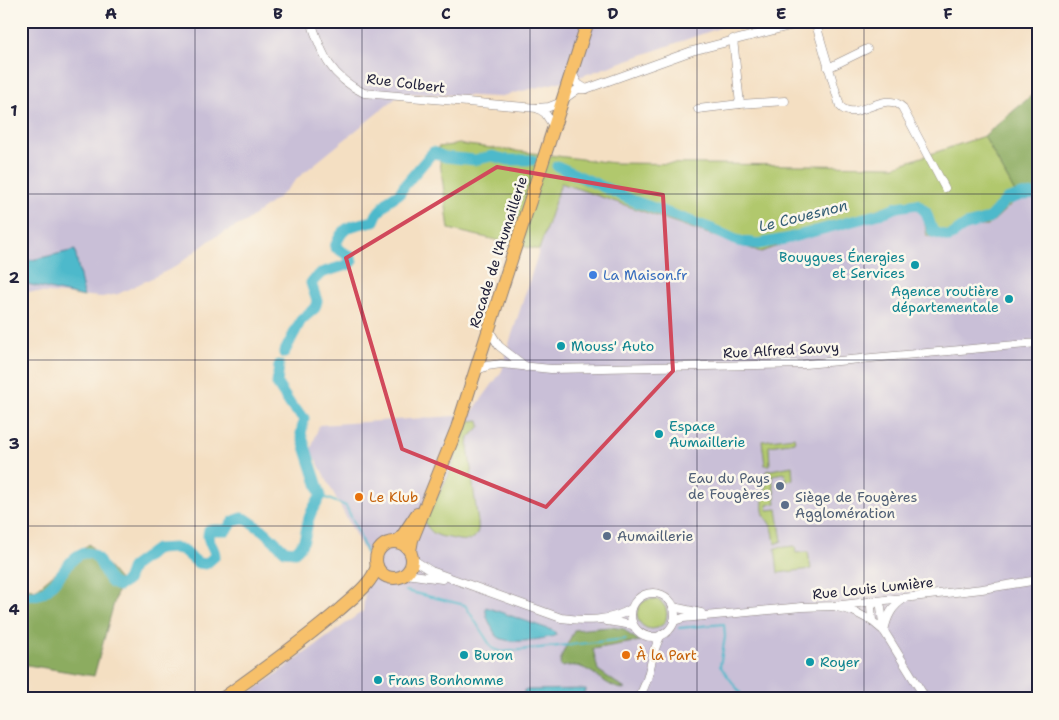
<svg xmlns="http://www.w3.org/2000/svg" width="1059" height="720" font-family="'Shantell Sans',sans-serif">
<rect width="100%" height="100%" fill="#fbf7ec"/>
<filter id="ink" filterUnits="userSpaceOnUse"><feTurbulence type="fractalNoise" baseFrequency=".02" numOctaves="2"/><feDisplacementMap in="SourceGraphic" scale="10" xChannelSelector="R" yChannelSelector="G"/><feConvolveMatrix kernelMatrix="1 2 1 2 8 2 1 2 1" color-interpolation-filters="sRGB"/></filter>
<filter id="wash" filterUnits="userSpaceOnUse"><feTurbulence type="fractalNoise" baseFrequency=".0096" numOctaves="4" result="noise"/><feDisplacementMap in="SourceGraphic" scale="20" xChannelSelector="R" yChannelSelector="G"/><feGaussianBlur stdDeviation="1.12" result="paint"/><feColorMatrix in="noise" values="0 0 0 0 0 0 0 0 0 0 0 0 0 0 0 0 0 1.4 0 .05"/><feComposite in="paint" operator="in"/></filter>
<g filter="url(#wash)">
<rect width="100%" height="100%" fill="#f4dfc2"/>
<!-- industrial -->
<g fill="#c9bfd7">
<polygon points="21,21 739,21 579,77 498,97 402,93 301,175 280,196 245,222 213,238 175,267 118,294 102,297 21,291"/>
<polygon points="561,183 761,252 883,207 895,212 913,204 922,206 951,240 967,226 988,226 1018,198 1038,198 1038,699 242,699 363,611 368,559 311,450 319,425 470,415 502,371 508,347"/>
</g>
<!-- green -->
<g fill="#b1c86d" stroke="#6a7554">
<polygon points="984,136 1018,198 988,226 967,226 952,240 927,236 922,206 913,204 895,212 883,207 761,252 561,183 539,250 449,229 438,147 459,144 614,163 895,166"/>
<path d="M479,420L480,426L469,438L468,446L478,523C480,543 465,542 450,538C444,537 436,536 431,531C428,528 426,525 424,521L449,475L468,421Z"/>
<polygon points="794,437 795,442 769,446 770,465 765,465 762,441"/>
<path d="M792,466L793,480L786,481L785,473L772,475L776,503L767,505L768,510L777,509L782,541L775,544C774,539 774,533 772,528C769,521 764,518 763,510C761,497 769,484 766,471Z"/>
<polygon points="795,546 796,553 808,552 811,569 778,573 775,548"/>
<circle cx="652" cy="614" r="15"/>
</g>
<!-- forest -->
<g fill="#8cac60" stroke="#57674e">
<polygon points="1038,90 1038,198 1018,198 984,136"/>
<polygon points="89,544 120,581 94,676 21,664 21,585 35,590"/>
<path d="M610,627L624,629L630,635L640,641L593,649L598,670L625,689C602,689 591,659 562,667L560,664C561,652 570,641 574,630Z"/>
</g>
<!-- water -->
<g fill="#4eb9cb" stroke="#386e83">
<polygon points="75,250 84,297 27,284 23,262"/>
<path d="M486,607L554,631L556,634L555,636C541,639 508,646 497,636C494,633 493,629 491,626C488,619 485,614 486,607Z"/>
<polygon points="586,689 586,691 577,699 524,699 524,690"/>
</g>
<g fill="none" stroke-linecap="round" stroke-linejoin="round">
<!-- stream -->
<g stroke="#4eb9cb" stroke-width="2">
<polyline points="321,496 346,506 357,529 366,553"/>
<polyline points="406,591 465,605 492,648 501,652 626,639"/>
<polyline points="679,628 724,624 725,637 720,666 745,699"/>
</g>
<!-- river -->
<g stroke="#4eb9cb" stroke-width="11">
<polyline points="557,166 634,201 712,229 738,241 758,244 785,239 879,214 897,207 917,204 926,212 933,232 949,237 966,225 988,219 1006,200 1022,195 1038,194"/>
<path d="M284,353L301,320L315,308L317,301L311,283L321,273L350,264L352,262L351,257L335,247C343,224 352,226 374,221L377,214L389,200L400,193L404,186L433,152L445,157L475,160L492,156L508,160H532"/>
<path d="M21,594C56,605 64,553 86,553C104,552 102,584 119,586L127,581L132,567L157,549L175,548L183,550L198,563L206,564L215,556C215,546 205,542 209,530H226L234,521L241,518L246,519L265,532L285,551L295,552C309,541 304,527 311,513C313,507 318,501 321,496L301,434L304,418L292,407L277,384L279,365"/>
</g>
</g>
</g>
<g filter="url(#ink)">
<g fill="none" stroke-linecap="round" stroke-linejoin="round">
<!-- minor casing -->
<g stroke="#8b807e" stroke-width="9">
<g id="minor">
<path d="M311,21C322,56 331,77 364,93L537,108"/>
<path d="M815,21L840,106C856,124 884,89 902,107L945,188"/>
<polyline points="733,39 740,104"/>
<polyline points="828,68 867,49"/>
<polyline points="586,89 692,51 809,21"/>
<polyline points="564,99 578,89 586,89 578,84 572,73"/>
<polyline points="698,109 740,104 785,101"/>
<polyline points="554,127 545,113 537,108 549,107 562,102"/>
<polyline points="489,330 499,346 526,367"/>
<polyline points="475,371 487,366 501,364 551,369 805,364 1038,343"/>
<path d="M412,559L431,571L561,618C585,621 610,622 631,609"/>
<polyline points="406,574 442,579"/>
<circle cx="653" cy="615" r="22"/>
<polyline points="878,601 881,607 883,624"/>
<polyline points="673,607 701,613"/>
<polyline points="837,607 853,611 872,621 884,631 926,699"/>
<polyline points="607,621 633,625"/>
<polyline points="674,621 683,618 802,607 833,606 982,589 1038,580"/>
<polyline points="872,621 871,607 876,601"/>
<path d="M884,631C887,616 892,606 905,598"/>
<path d="M637,699C652,680 649,655 661,635"/>
</g>
</g>
<!-- primary casing -->
<g stroke="#8b807e" stroke-width="14">
<g id="primary">
<circle cx="394" cy="560" r="18"/>
<polyline points="395,542 401,538 417,514"/>
<polyline points="410,551 412,540 457,428 588,21"/>
<path d="M222,699C262,670 302,642 339,610C352,598 372,584 377,566"/>
</g>
</g>
<!-- minor -->
<use href="#minor" stroke="#fff" stroke-width="8"/>
<!-- primary -->
<use href="#primary" stroke="#f7c06b" stroke-width="12"/>
</g>
</g>
<!-- marked area -->
<path fill="none" stroke="#d1495b" stroke-width="4" stroke-linejoin="round" d="M497,167L663,195L673,371L546,507L402,449L346,258Z"/>
<!-- grid -->
<path fill="none" stroke="#22223b" stroke-width="1" stroke-opacity="0.55" d="M195,21V699M362,21V699M530,21V699M697,21V699M864,21V699M21,194H1038M21,360H1038M21,526H1038"/>
<!-- markers -->
<g fill="#0f9aa8" stroke="#fbf7ec" stroke-width="2">
<circle cx="915" cy="265" r="5"/>
<circle cx="1009" cy="299" r="5"/>
<circle cx="561" cy="346" r="5"/>
<circle cx="659" cy="434" r="5"/>
<circle cx="464" cy="655" r="5"/>
<circle cx="810" cy="662" r="5"/>
<circle cx="378" cy="680" r="5"/>
</g>
<circle fill="#3f7fe0" stroke="#fbf7ec" stroke-width="2" cx="593" cy="275" r="5"/>
<g fill="#5c6f8a" stroke="#fbf7ec" stroke-width="2">
<circle cx="780" cy="486" r="5"/>
<circle cx="785" cy="505" r="5"/>
<circle cx="607" cy="536" r="5"/>
</g>
<g fill="#e8710a" stroke="#fbf7ec" stroke-width="2">
<circle cx="359" cy="497" r="5"/>
<circle cx="626" cy="655" r="5"/>
</g>
<g text-anchor="middle" dominant-baseline="central" stroke-width="5" stroke-linejoin="round" paint-order="stroke">
<!-- street labels -->
<g font-size="14" fill="#22223b" stroke="#fbf7ec">
<text transform="translate(406 83) rotate(7)">Rue Colbert</text>
<text transform="translate(498 252) rotate(-72)">Rocade de l'Aumaillerie</text>
<text transform="translate(781 350) rotate(-3)">Rue Alfred Sauvy</text>
<text transform="translate(873 588) rotate(-6)">Rue Louis Lumière</text>
</g>
<!-- culture labels -->
<g font-size="14" fill="#0d838f" stroke="#fbf7ec" text-anchor="start">
<text x="905" y="257" text-anchor="end">Bouygues Énergies<tspan x="905" dy="16">et Services</tspan></text>
<text x="999" y="291" text-anchor="end">Agence routière<tspan x="999" dy="16">départementale</tspan></text>
<text x="571" y="346">Mouss' Auto</text>
<text x="669" y="426">Espace<tspan x="669" dy="16">Aumaillerie</tspan></text>
<text x="474" y="655">Buron</text>
<text x="820" y="662">Royer</text>
<text x="388" y="680">Frans Bonhomme</text>
</g>
<!-- shop labels -->
<g font-size="14" fill="#366cbe" stroke="#fbf7ec" text-anchor="start">
<text x="603" y="275">La Maison.fr</text>
</g>
<!-- service labels -->
<g font-size="14" fill="#4e5e75" stroke="#fbf7ec" text-anchor="start">
<text x="770" y="478" text-anchor="end">Eau du Pays<tspan x="770" dy="16">de Fougères</tspan></text>
<text x="795" y="497">Siège de Fougères<tspan x="795" dy="16">Agglomération</tspan></text>
<text x="617" y="536">Aumaillerie</text>
</g>
<!-- food labels -->
<g font-size="14" fill="#c56008" stroke="#fbf7ec" text-anchor="start">
<text x="369" y="497">Le Klub</text>
<text x="636" y="655">À la Part</text>
</g>
<!-- water labels -->
<g font-size="15" font-style="italic" fill="#345e75" stroke="#fbf7ec">
<text transform="translate(803 216) rotate(-14)">Le Couesnon</text>
</g>
</g>
<!-- margin -->
<rect width="1059" height="720" fill="none" stroke="#fbf7ec" stroke-width="55"/>
<rect x="28" y="28" width="1004" height="664" fill="none" stroke="#22223b" stroke-width="2"/>
<g font-size="16" text-anchor="middle" font-weight="bold" fill="#22223b">
<text x="111" y="19">A</text>
<text x="278" y="19">B</text>
<text x="446" y="19">C</text>
<text x="613" y="19">D</text>
<text x="781" y="19">E</text>
<text x="948" y="19">F</text>
<text x="14" y="116">1</text>
<text x="14" y="283">2</text>
<text x="14" y="449">3</text>
<text x="14" y="615">4</text>
</g>
</svg>
